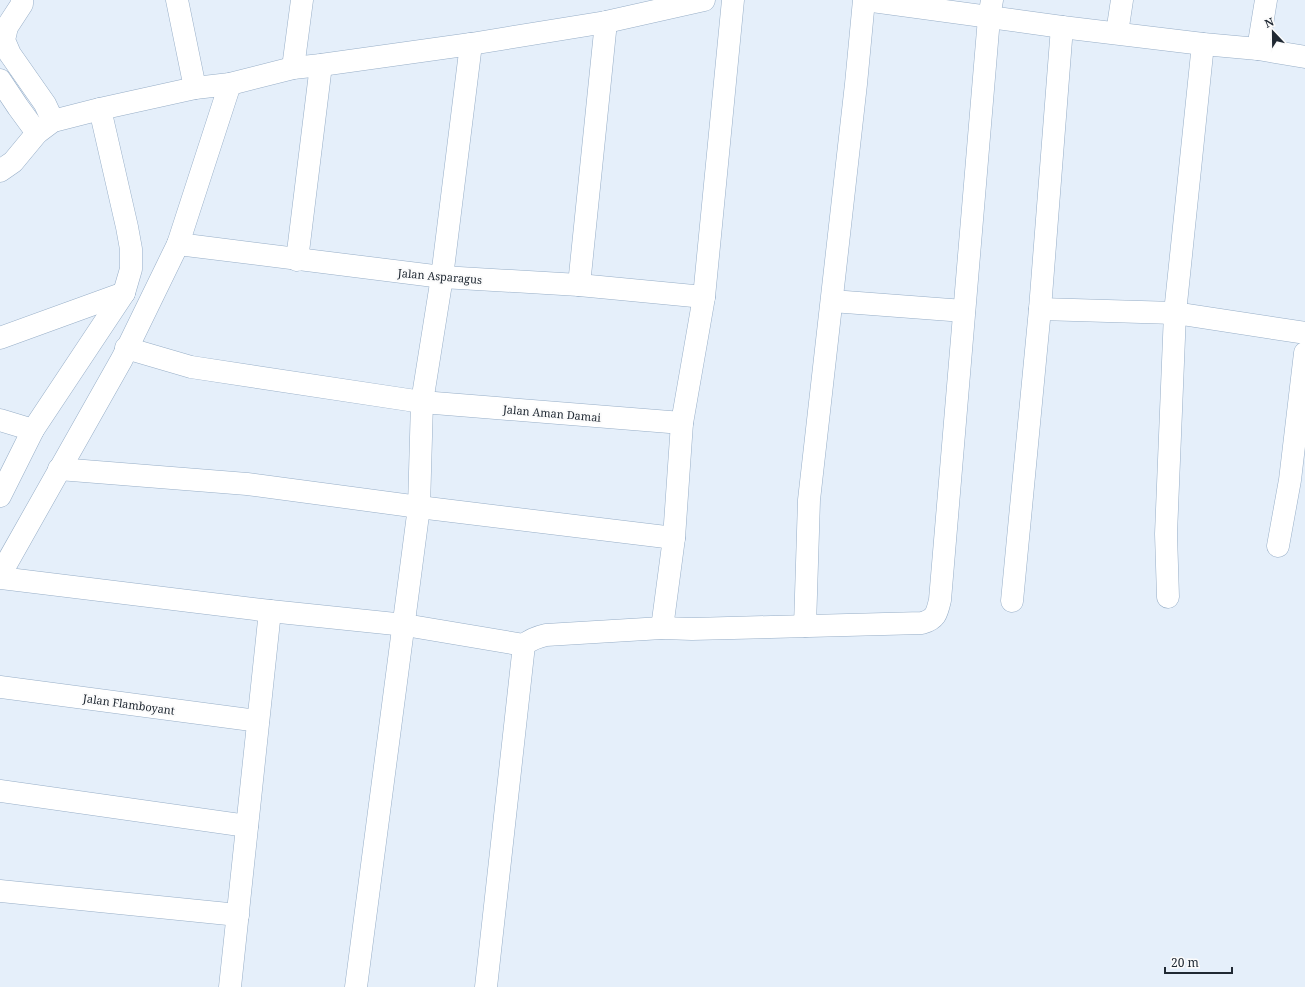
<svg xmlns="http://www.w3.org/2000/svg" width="1305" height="987" font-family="'Noto Serif',serif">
<rect width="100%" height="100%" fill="#e5effa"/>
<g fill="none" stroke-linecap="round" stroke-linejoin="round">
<!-- street casing -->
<g stroke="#97aec7" stroke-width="23">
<g id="street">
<polyline points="22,0 22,4 7,27 4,40 10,54 45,104 53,121"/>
<polyline points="177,0 195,88"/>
<polyline points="865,0 1062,27 1203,44 1258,49 1305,57"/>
<polyline points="1117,33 1122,0"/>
<polyline points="1258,49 1266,0"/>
<polyline points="293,68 302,0"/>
<polyline points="0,80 18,107 37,133"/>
<polyline points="0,171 13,162 37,133 53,121 100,109 195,88 230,84 293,68 321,65 471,44 606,22 704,0"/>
<polyline points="178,244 442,277 579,285 704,297"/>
<polyline points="297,260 321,65"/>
<polyline points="579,285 606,22"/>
<polyline points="832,301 964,311"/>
<polyline points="1040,309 1175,313 1305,333"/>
<polyline points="0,338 124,293"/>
<polyline points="126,348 191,367 422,402 682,423"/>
<polyline points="0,420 33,430"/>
<polyline points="59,469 247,484 419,507 674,538"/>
<polyline points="0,496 33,430 124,293 131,269 131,249 127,227 100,109"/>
<polyline points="1278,546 1290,480 1305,353"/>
<polyline points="0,575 122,359 178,244 230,84"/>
<polyline points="0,578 270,611 405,625 524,645"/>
<polyline points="1168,597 1166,534 1175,313 1203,44"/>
<polyline points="1012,601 1040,309 1062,27"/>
<polyline points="805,626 809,500 856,84 864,0"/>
<polyline points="662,628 674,538 682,423 704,297 733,0"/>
<polyline points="0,687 258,721"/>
<polyline points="0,791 247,826"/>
<polyline points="0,891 238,915"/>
<polyline points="230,987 270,611"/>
<polyline points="356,987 419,507 422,402 442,277 471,44"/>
<path d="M486,987L524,645C531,639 537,637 546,635L662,628L692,629L922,623C936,619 937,613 940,600L989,18L992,0"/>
</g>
</g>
<!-- street -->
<use href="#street" stroke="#fff" stroke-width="22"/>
</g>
<g text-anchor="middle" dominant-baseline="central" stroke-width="4" stroke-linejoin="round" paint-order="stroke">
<!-- street labels -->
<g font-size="11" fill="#202933" stroke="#fbfbfb">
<text transform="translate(440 276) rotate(5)">Jalan Asparagus</text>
<text transform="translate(552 413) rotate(5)">Jalan Aman Damai</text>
<text transform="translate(129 704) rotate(8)">Jalan Flamboyant</text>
</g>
</g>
<!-- north arrow -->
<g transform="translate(1273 32) rotate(338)" stroke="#fbfbfb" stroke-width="3" paint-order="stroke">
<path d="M0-3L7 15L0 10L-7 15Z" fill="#202933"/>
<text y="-6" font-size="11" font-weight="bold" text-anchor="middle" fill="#202933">N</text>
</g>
<!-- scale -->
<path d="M1165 967v6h67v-6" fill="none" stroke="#202933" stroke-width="2"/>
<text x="1171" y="967" font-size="12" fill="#202933" stroke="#fbfbfb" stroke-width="3" paint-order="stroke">20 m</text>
</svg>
